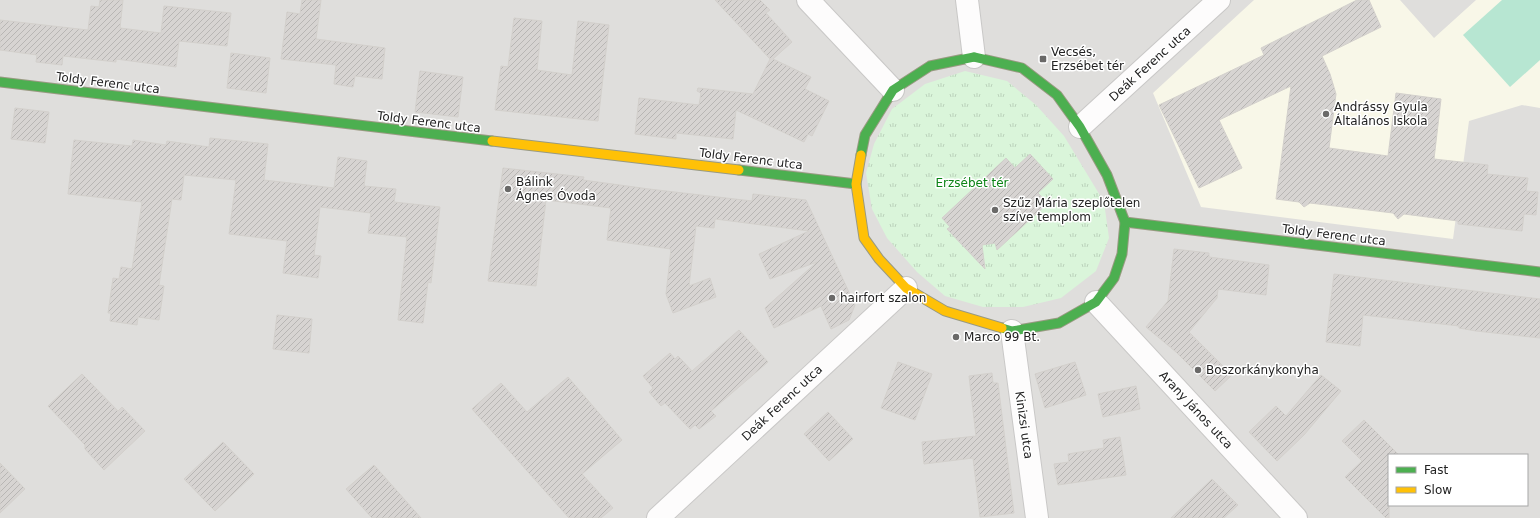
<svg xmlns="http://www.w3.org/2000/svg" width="1540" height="518" font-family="'DejaVu Sans',sans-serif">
<defs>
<pattern id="park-tufts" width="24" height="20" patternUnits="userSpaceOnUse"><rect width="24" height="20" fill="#daf5da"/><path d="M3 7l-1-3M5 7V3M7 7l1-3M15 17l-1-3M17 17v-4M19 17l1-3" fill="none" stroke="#bbd2bb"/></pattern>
<pattern id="building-hatch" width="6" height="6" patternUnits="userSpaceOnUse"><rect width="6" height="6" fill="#d7d4d2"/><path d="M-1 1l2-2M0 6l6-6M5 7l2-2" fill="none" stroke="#b8b6b4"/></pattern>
</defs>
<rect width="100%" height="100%" fill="#f0eeeb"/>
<!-- residential -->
<path fill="#dfdedc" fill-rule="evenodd" d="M0,0H1540V518H0ZM1389,455H1527V505H1389Z"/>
<!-- education -->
<polygon fill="#f8f7e8" points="1254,0 1400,0 1434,38 1476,0 1540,0 1540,108 1522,105 1469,121 1453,239 1201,207 1153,93"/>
<!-- park -->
<polygon fill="url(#park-tufts)" points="965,71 1007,81 1036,105 1064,136 1104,202 1109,238 1096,271 1061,298 1023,307 983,307 945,296 917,272 887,238 872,209 866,173 874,144 892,109 925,84"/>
<!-- pitch -->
<polygon fill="#b7e6d2" points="1502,0 1540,0 1540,60 1510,87 1463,35"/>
<!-- building -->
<g fill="url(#building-hatch)" stroke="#d3d0cc">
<polygon points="100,0 123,0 120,28 161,33 164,6 231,13 227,46 179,41 176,67 116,59 116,62 63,56 62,65 36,62 37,55 0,50 0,20 88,30 91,6 99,7"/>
<polygon points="302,0 321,0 316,39 385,48 382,79 355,76 353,87 334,84 336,65 281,59 287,12 300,14"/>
<polygon points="715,0 760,0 770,10 766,13 792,42 773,59 811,77 805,89 829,101 812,136 808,134 804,142 736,110 733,139 676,133 676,139 635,134 639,98 699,105 701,93 697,91 698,88 753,94 770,59"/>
<polygon points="1357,0 1369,0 1381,27 1322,56 1330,74 1336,94 1329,148 1388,156 1396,93 1441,99 1434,159 1488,165 1487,174 1528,178 1526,191 1538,192 1536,215 1524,214 1522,231 1458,224 1458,221 1404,214 1398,219 1393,213 1310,203 1304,207 1299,202 1276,199 1291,86 1219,120 1242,168 1199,188 1159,105 1264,55 1261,48"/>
<polygon points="514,18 542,21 537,70 572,75 578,21 609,25 598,121 495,110 501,66 508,67"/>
<polygon points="231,53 270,58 266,93 227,88"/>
<polygon points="420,71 463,77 458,117 415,112"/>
<polygon points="15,108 49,112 45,143 11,139"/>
<polygon points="210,138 268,144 264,180 334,188 338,157 367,161 364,186 396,189 394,202 440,207 431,283 428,282 423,323 398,320 407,237 368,233 371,213 320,207 314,255 321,256 318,278 283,273 287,241 229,234 236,180 184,175 181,200 172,199 159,285 164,286 159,320 138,317 137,325 110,321 111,313 108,313 113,278 119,279 121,267 132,269 142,202 68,194 74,140 132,146 133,140 166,145 167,141 209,147"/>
<polygon points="1030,154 1053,179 1038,193 1048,203 997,250 995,243 982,245 985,269 947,229 950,227 942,218 1006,158 1015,168"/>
<polygon points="503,168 584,177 583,180 649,189 752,201 753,194 806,200 855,305 849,320 831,329 821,306 774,328 765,308 817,262 770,279 759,254 809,231 715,219 714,228 696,226 689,286 710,278 716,297 673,313 666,294 671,249 607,240 611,208 546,200 536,286 488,281"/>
<polygon points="1174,249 1209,253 1209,257 1269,265 1266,295 1218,289 1217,298 1189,332 1232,375 1215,391 1176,352 1146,327 1168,301"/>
<polygon points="1334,274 1540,299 1540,338 1476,331 1459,328 1459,326 1363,315 1360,346 1326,342"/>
<polygon points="277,315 312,319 309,353 273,349"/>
<polygon points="739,330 768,362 711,411 716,416 699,429 695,425 690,429 665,403 661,406 649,392 653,388 643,376 670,353 675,359 678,356 692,371"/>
<polygon points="898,362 932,374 915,420 881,408"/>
<polygon points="1075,362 1086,395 1045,408 1035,374"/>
<polygon points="992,373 993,383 998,383 1014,513 980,517 973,458 924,464 922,442 976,436 969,376"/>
<polygon points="82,374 118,411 122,407 145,431 104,470 85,449 85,445 48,406"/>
<polygon points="1321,375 1341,391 1304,435 1277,461 1249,432 1276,406 1286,416"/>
<polygon points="568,377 622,440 582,474 613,508 601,518 569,518 472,409 501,383 527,412"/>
<polygon points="1136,386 1140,409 1103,417 1098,394"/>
<polygon points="828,412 853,439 829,461 804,434"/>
<polygon points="1364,420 1398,454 1389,455 1389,518 1386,518 1345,477 1362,461 1342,441"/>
<polygon points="1120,437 1126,475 1058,485 1054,464 1069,462 1068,454 1104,448 1103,440"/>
<polygon points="223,442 254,474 215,511 184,479"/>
<polygon points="0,463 25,489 0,513"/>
<polygon points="374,465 421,518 372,518 346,489"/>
<polygon points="1212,479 1238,505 1224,518 1171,518"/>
</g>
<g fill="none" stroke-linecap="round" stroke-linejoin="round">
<!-- street casing -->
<g stroke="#c9c8c7" stroke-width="24">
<g id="street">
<polyline points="808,0 893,90"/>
<polyline points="967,0 974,57"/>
<polyline points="1080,127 1219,0"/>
<polyline points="1096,302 1296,518"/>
<polyline points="1012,331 1037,518"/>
<polyline points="658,518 906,288"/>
</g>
</g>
<!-- fast casing -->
<g stroke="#999a82" stroke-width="11">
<g id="fast">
<polyline points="974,57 1022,68 1057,95 1080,127 1107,175 1125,222 1122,254 1114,278 1096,302 1059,323 1012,331 1002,328"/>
<polyline points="0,82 492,141"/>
<polyline points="861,155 865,135 893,90 930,66 974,57"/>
<polyline points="739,170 856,184"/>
<polyline points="1125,222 1540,272"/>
</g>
</g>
<!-- slow casing -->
<g stroke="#999a82" stroke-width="11">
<g id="slow">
<polyline points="492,141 739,170"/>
<polyline points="861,155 856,184 864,238 879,259 906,288 945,311 1002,328"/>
</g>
</g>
<!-- street -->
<use href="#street" stroke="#fdfcfc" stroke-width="22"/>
<!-- fast -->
<use href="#fast" stroke="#4caf50" stroke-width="9"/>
<!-- slow -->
<use href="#slow" stroke="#ffc107" stroke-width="9"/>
</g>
<!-- markers -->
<g fill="#6a6968" stroke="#fff" stroke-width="1.5">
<rect x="1039" y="55" width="8" height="8" rx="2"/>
<circle cx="1326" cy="114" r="4"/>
<circle cx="508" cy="189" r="4"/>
<circle cx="995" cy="210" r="4"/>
<circle cx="832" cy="298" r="4"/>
<circle cx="956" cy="337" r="4"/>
<circle cx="1198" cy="370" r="4"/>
</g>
<g text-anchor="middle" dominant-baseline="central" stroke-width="3" stroke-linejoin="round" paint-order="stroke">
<!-- poi labels -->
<g font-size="12" fill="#222" stroke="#fff" text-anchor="start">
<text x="1051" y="52">Vecsés,<tspan x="1051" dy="14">Erzsébet tér</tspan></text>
<text x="1334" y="107">Andrássy Gyula<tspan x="1334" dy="14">Általános Iskola</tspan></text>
<text x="516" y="182">Bálink<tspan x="516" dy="14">Ágnes Óvoda</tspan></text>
<text x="1003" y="203">Szűz Mária szeplőtelen<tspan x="1003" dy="14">szíve templom</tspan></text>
<text x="840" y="298">hairfort szalon</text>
<text x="964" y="337">Marco 99 Bt.</text>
<text x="1206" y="370">Boszorkánykonyha</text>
</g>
<!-- street labels -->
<g font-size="12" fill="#222" stroke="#fff">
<text transform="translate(1150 64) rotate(-42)">Deák Ferenc utca</text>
<text transform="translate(108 83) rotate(7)">Toldy Ferenc utca</text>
<text transform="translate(429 122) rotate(7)">Toldy Ferenc utca</text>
<text transform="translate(751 159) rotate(7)">Toldy Ferenc utca</text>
<text transform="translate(1334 235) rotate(7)">Toldy Ferenc utca</text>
<text transform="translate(782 403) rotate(-43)">Deák Ferenc utca</text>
<text transform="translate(1196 410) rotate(47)">Arany János utca</text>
<text transform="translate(1024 425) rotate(82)">Kinizsi utca</text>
</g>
<!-- park labels -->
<g font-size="12" fill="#0c8416" stroke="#fff">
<text x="972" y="183">Erzsébet tér</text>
</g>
</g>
<!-- legend -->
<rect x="1388" y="454" width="140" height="52" fill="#ffffff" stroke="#a7a7a7"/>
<rect x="1396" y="467" width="20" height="6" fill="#4caf50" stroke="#a7a7a7"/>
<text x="1424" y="474" font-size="12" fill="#222222">Fast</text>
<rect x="1396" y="487" width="20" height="6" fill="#ffc107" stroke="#a7a7a7"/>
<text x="1424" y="494" font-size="12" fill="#222222">Slow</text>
</svg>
